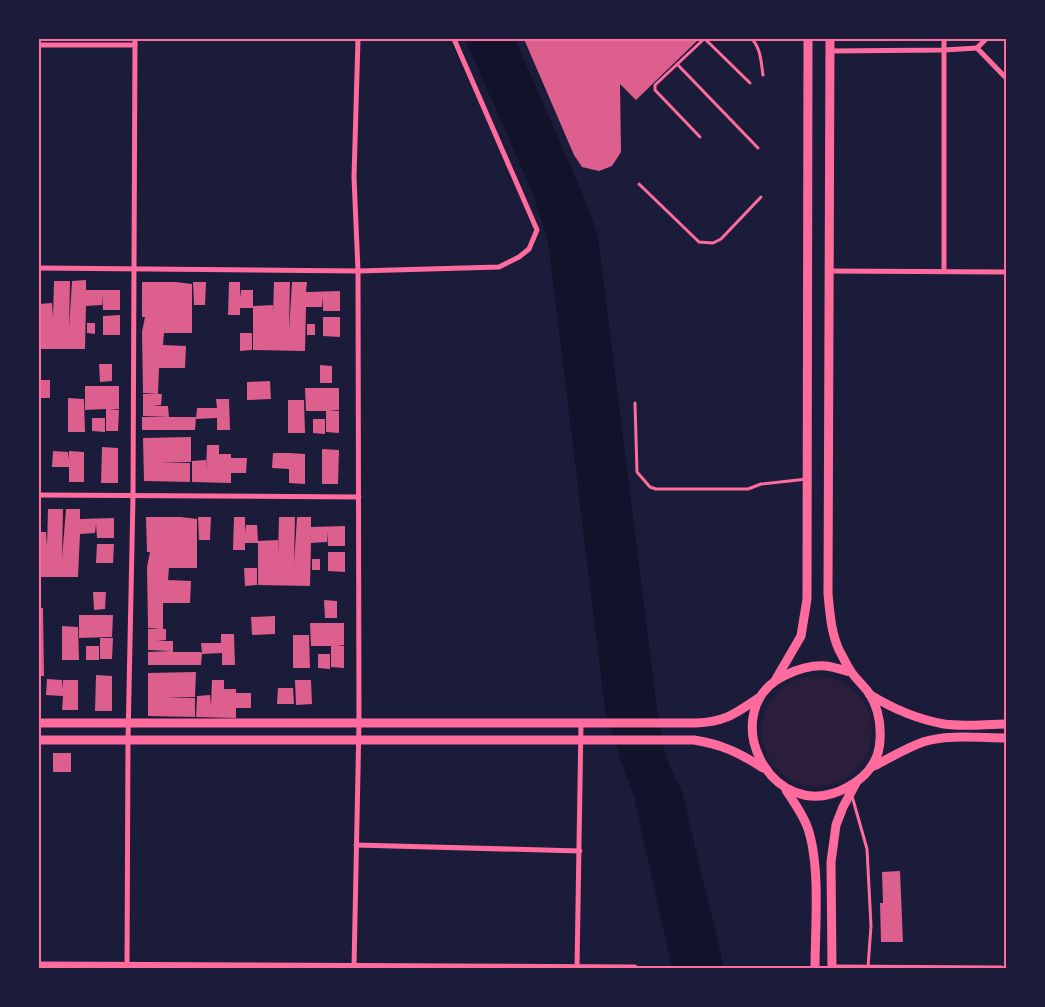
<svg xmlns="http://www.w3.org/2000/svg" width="1045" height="1007" font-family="'PT Sans',sans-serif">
<rect width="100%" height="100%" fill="#1b1b3a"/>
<!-- green -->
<circle fill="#2a1e3b" cx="817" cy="731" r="55"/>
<!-- water -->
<polygon fill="#12122b" points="465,39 515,39 586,202 598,236 657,708 666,758 682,792 724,968 672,968 634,797 621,761 605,709 548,240 533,194"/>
<!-- building -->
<g fill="#dd5f8e">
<polygon points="524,39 699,39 636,100 620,84 621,152 612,166 599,171 582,167 574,155"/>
<polygon points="86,280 86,290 120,290 120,310 103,310 102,295 102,305 86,306 85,349 39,349 39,304 52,303 53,317 54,281 70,281 69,328 72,281"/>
<polygon points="142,282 176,282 192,284 192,333 164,333 163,345 186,346 185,368 159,368 158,394 143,393 142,332 145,317 142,317"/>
<polygon points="193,282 206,282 205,305 194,305"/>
<polygon points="229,282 240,282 240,298 241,290 253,290 253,306 273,305 273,315 274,282 290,282 289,331 292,282 307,282 306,292 340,291 340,311 323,311 323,297 322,307 306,307 305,351 253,350 253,308 240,308 240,315 228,315"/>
<polygon points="120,315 120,335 103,335 103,316"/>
<polygon points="323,317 340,317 340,337 323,336"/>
<polygon points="87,323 95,323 95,334 87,333"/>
<rect x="307" y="324" width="8" height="11"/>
<polygon points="240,333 252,333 252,350 240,351"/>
<polygon points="99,364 112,364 112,381 100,382"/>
<polygon points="320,365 332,366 332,383 320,383"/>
<rect x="39" y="380" width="11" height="18"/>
<polygon points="270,381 271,399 247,400 247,382"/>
<polygon points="85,386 119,386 119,409 109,409 119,410 118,431 106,431 106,409 85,410"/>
<polygon points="305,388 339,388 339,410 329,411 339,411 339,433 326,432 326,411 306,411"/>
<polygon points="143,394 162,394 161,405 153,406 168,406 169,417 143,416"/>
<polygon points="68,398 84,399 85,432 68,432"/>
<polygon points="216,399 229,399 230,430 217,430 217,418 196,419 197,408 217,408"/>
<polygon points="288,400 304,400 305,433 288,433"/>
<polygon points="142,417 196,417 195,430 142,430"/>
<polygon points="92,418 105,418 105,432 92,431"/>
<polygon points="313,419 325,419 325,434 313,433"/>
<polygon points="191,437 191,462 160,462 190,463 190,482 144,481 143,438"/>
<polygon points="207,445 219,445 219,454 231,454 231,458 247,458 246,473 231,473 231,483 192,482 192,461 206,460 206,471"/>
<polygon points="102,447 118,448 118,483 101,483"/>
<polygon points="322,449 339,450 338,484 322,484"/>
<polygon points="53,451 68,452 69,460 69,451 84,452 84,482 69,482 69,467 52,467"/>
<polygon points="273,453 289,453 289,461 289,453 305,454 305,484 289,483 289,469 272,468"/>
<polygon points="48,509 63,509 62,558 66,509 80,509 80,519 114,518 114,538 97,538 96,524 95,533 80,534 78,577 39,577 39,532 46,532 47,545"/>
<polygon points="146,517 181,517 197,519 197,568 169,568 168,580 191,581 190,603 163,603 163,629 166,629 166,640 157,641 173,641 173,652 201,652 202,654 201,643 221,643 221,634 234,634 235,665 222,665 222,653 202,654 201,665 148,665 148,652 171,651 148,650 148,629 161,629 148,628 147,567 150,552 147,552"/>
<polygon points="198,517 211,517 210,540 199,540"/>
<polygon points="234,517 245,517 245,533 246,525 257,525 258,541 278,540 278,554 279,517 295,517 294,564 297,517 311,517 311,527 345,526 345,546 328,546 327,531 327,542 311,543 310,586 258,585 258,543 245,543 245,550 233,550"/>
<polygon points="97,544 114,544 113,563 96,563"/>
<polygon points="328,552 345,552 345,572 328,571"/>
<rect x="312" y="559" width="8" height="11"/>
<polygon points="244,568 257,568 257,585 245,586"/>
<polygon points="93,592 106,592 105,609 94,610"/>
<polygon points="324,600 337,601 337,618 325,618"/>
<polygon points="39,608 43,608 44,676 39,676"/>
<polygon points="79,615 113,615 112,637 79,638"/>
<polygon points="275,616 275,634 252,635 251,617"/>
<polygon points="310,623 344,623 344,645 337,646 344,646 344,668 331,667 331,646 311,646"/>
<polygon points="62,626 78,627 79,660 62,660"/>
<polygon points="293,635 309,635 310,668 293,668"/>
<polygon points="100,638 113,638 112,659 100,659"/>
<rect x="86" y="646" width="13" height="14"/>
<polygon points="318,654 330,654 330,669 318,668"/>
<polygon points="196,672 195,697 165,697 195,698 195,717 148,716 148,673"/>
<polygon points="96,675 112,676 112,711 95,711"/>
<polygon points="47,679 62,680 62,689 63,680 78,680 78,710 62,710 63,696 46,695"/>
<polygon points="212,680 224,680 224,689 236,689 236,693 251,693 251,708 236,708 236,718 196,717 197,696 210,695 211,705"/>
<polygon points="295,680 311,680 312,704 296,705"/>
<polygon points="278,688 293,688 294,704 277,704"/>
<rect x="53" y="753" width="18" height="19"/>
<polygon points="900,871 903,942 881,942 880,903 883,903 882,872"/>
</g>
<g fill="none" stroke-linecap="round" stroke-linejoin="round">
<!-- service -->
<g stroke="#ff6b9d" stroke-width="3">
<polyline points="705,39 750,83"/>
<path d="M752,39C761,49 761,62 763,75"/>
<polyline points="677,64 758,148"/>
<polyline points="700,137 655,90 655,85 704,39"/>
<polyline points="639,184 699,242 713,243 721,239 761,197"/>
<polyline points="635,403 637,472 650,487 656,489 748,489 761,484 807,479"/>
<polyline points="852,796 867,849 871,926 868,967"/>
</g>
<!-- minor -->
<g stroke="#ff6b9d" stroke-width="5">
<polyline points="944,39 944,271"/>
<polyline points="986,39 977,48 1006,78"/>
<polyline points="39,45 135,45"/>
<polyline points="830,51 944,50 977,48"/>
<polyline points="39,268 358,271 499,267 519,257 529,249 537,230 454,39"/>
<polyline points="829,271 1006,272"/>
<polyline points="39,495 359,497"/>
<polyline points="356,845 580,851"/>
<polyline points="39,964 635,967"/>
<polyline points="832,967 1001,968"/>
<polyline points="127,968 128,740 133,496 135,39"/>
<polyline points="354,968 359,722 358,271 354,177 358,39"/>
<polyline points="577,968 581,723"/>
</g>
<!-- secondary -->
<g stroke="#ff6b9d" stroke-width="9">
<path d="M869,694C893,709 916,719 944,724C964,727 986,724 1006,724"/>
<path d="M39,723H696C726,722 736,713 760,697"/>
<path d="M39,740H694C721,744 740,753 763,768"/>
<path d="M874,766C890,758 906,748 923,742C947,734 981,738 1006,738"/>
</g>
<!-- primary -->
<g stroke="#ff6b9d" stroke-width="9">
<path d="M830,39L828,594C830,614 831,632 839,650C843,657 847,666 852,673C857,680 864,686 869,693C878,707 881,725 880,740C879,763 866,777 848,787C770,830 713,708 786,675C798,669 812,665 826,666C834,667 843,670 851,672"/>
<polyline points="776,679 801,636 807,599 808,39"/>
<path d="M786,790C793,801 802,813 807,826C821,864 815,927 815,968"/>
<polyline points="832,968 831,862 836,825 843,807 856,783"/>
</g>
</g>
<!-- border -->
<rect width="1045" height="1007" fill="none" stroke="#1b1b3a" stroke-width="80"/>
<rect x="40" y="40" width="965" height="927" fill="none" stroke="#ff6b9d" stroke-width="2"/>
</svg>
